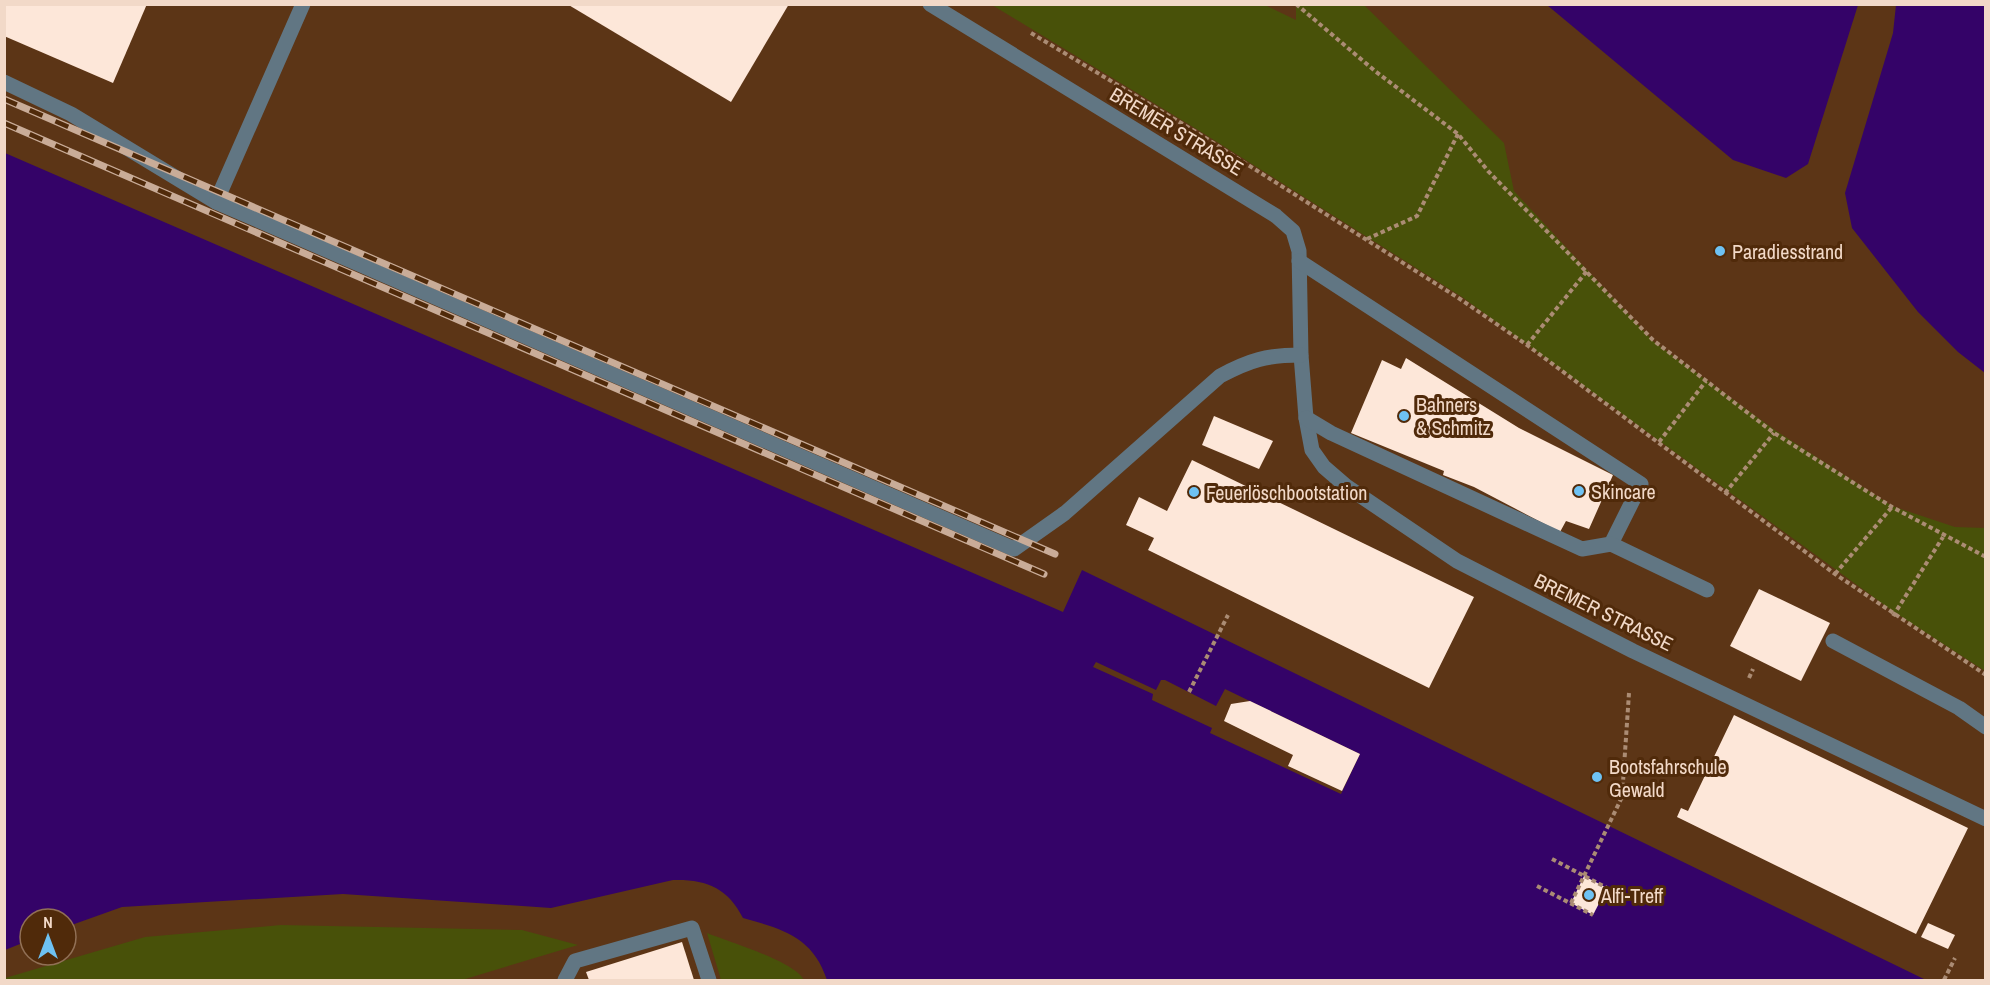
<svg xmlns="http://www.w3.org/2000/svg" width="1990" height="985" font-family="'Archivo Narrow',sans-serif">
<rect width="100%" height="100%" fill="#5c3516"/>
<!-- green -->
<g fill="#485109">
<polygon points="992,5 1265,5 1296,20 1296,5 1364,5 1504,143 1514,191 1654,342 1775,430 1892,506 1955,527 1985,528 1985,671 1894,612 1462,297 1198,130"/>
<polygon points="281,925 522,930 578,945 462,980 5,980 5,978 145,937"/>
<path d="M707,933C729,942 794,961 804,980H721Z"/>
</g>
<!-- water -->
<g fill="#340368">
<polygon points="1547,5 1858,5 1808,164 1786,178 1733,160"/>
<polygon points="1896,5 1985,5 1985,373 1958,352 1918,312 1852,228 1845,193 1893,33"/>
<path d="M5,153L1063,612L1082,570L1926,980H827C813,937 783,929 743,918C728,888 706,879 673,880L551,908L343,894L122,907L66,927V919H30V940L5,950Z"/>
</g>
<!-- pier -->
<polygon fill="#5c3516" points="1096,662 1156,690 1161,680 1165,680 1216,706 1225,689 1360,754 1341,794 1210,733 1212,728 1152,700 1153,694 1093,667"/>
<!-- building -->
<g fill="#fde7d9">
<polygon points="4,4 147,4 113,83 4,36"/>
<polygon points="567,4 789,4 731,102"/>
<polygon points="1406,358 1519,428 1613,475 1589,529 1566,521 1560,532 1474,487 1443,475 1444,471 1351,433 1382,360 1401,369"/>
<polygon points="1214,416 1273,441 1259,469 1202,445"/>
<polygon points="1192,460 1474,597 1429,688 1148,550 1154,538 1126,525 1139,497 1167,511"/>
<polygon points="1759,589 1830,623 1801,681 1730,646"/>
<polygon points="1250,701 1360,754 1342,791 1288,766 1293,755 1224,721 1231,704"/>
<polygon points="1734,715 1968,828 1916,934 1677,817 1681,808 1688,811"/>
<polygon points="1584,876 1607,888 1593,915 1571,903"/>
<polygon points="1928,923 1955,935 1948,949 1921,937"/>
<polygon points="682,942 694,980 589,980 586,972"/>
</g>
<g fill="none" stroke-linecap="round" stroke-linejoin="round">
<!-- path -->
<g stroke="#ab8c74" stroke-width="4" stroke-dasharray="4.5 3" stroke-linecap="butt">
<polyline points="1296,4 1375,71 1458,134 1488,171 1653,340 1774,433 1892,507 1986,557"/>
<polyline points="1031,33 1196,132 1460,299 1527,345 1835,574 1986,675"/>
<polyline points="1367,239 1417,216 1458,134"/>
<polyline points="1527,345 1587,271"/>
<polyline points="1659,442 1706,381"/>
<polyline points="1725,493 1774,433"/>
<polyline points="1835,574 1892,507"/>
<polyline points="1893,616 1943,537"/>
<polyline points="1749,678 1753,669"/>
<polyline points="1189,692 1228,615"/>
<polyline points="1552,859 1607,888"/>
<polyline points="1537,886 1593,915"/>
<polyline points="1571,903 1622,797 1629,693"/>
<polyline points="1944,980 1955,958"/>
</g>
<!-- minor -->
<g stroke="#617683" stroke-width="15">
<polyline points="930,4 1276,216 1293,231 1299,251 1301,355 1306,418 1312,450 1324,467 1346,486 1457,561 1633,651 1986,819"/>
<polyline points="4,82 71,114 216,202 303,4"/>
<path d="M216,202L1014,549L1065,513L1220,376C1250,360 1267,355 1301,355"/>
<polyline points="1299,261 1641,484 1611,544"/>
<polyline points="1306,418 1331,433 1582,549 1611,544 1707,590"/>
<polyline points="1833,641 1959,708 1986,727"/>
<polyline points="565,980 575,961 692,928 709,980"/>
</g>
<!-- rail casing -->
<g stroke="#c9ac98" stroke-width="7">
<g id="rail">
<polyline points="4,99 1055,554"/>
<polyline points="4,123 1044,574"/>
</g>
</g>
<!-- rail -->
<use href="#rail" stroke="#502a0a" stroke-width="4.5" stroke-dasharray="14" stroke-linecap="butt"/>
</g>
<!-- markers -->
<g fill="#6ec2f3" stroke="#502a0a" stroke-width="2">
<circle cx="1720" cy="251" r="6"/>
<circle cx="1404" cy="416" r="6"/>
<circle cx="1579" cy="491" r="6"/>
<circle cx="1194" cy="492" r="6"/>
<circle cx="1597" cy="777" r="6"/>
<circle cx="1589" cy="895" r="6"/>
</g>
<g text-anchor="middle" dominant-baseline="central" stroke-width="6" stroke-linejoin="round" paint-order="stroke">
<!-- street labels -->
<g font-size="20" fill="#f2d9c8" stroke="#502a0a">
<text transform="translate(1177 131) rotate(31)">BREMER STRASSE</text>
<text transform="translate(1604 612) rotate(26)">BREMER STRASSE</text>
</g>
<!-- poi labels -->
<g font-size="20" fill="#f2d9c8" stroke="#502a0a" text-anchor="start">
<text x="1732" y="251">Paradiesstrand</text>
<text x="1416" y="404">Bahners<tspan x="1416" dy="23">&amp; Schmitz</tspan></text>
<text x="1591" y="491">Skincare</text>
<text x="1206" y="492">Feuerlöschbootstation</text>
<text x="1609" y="766">Bootsfahrschule<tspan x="1609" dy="23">Gewald</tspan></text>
<text x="1601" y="895">Alfi-Treff</text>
</g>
</g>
<!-- border -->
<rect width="1990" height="985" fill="none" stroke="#f2d9c8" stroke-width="12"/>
<!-- north arrow -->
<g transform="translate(48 937)"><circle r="28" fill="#502a0a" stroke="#917056" stroke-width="1.5"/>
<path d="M0-4.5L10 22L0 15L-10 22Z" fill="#6ec2f3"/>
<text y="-9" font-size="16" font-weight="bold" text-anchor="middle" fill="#f2d9c8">N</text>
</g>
</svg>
